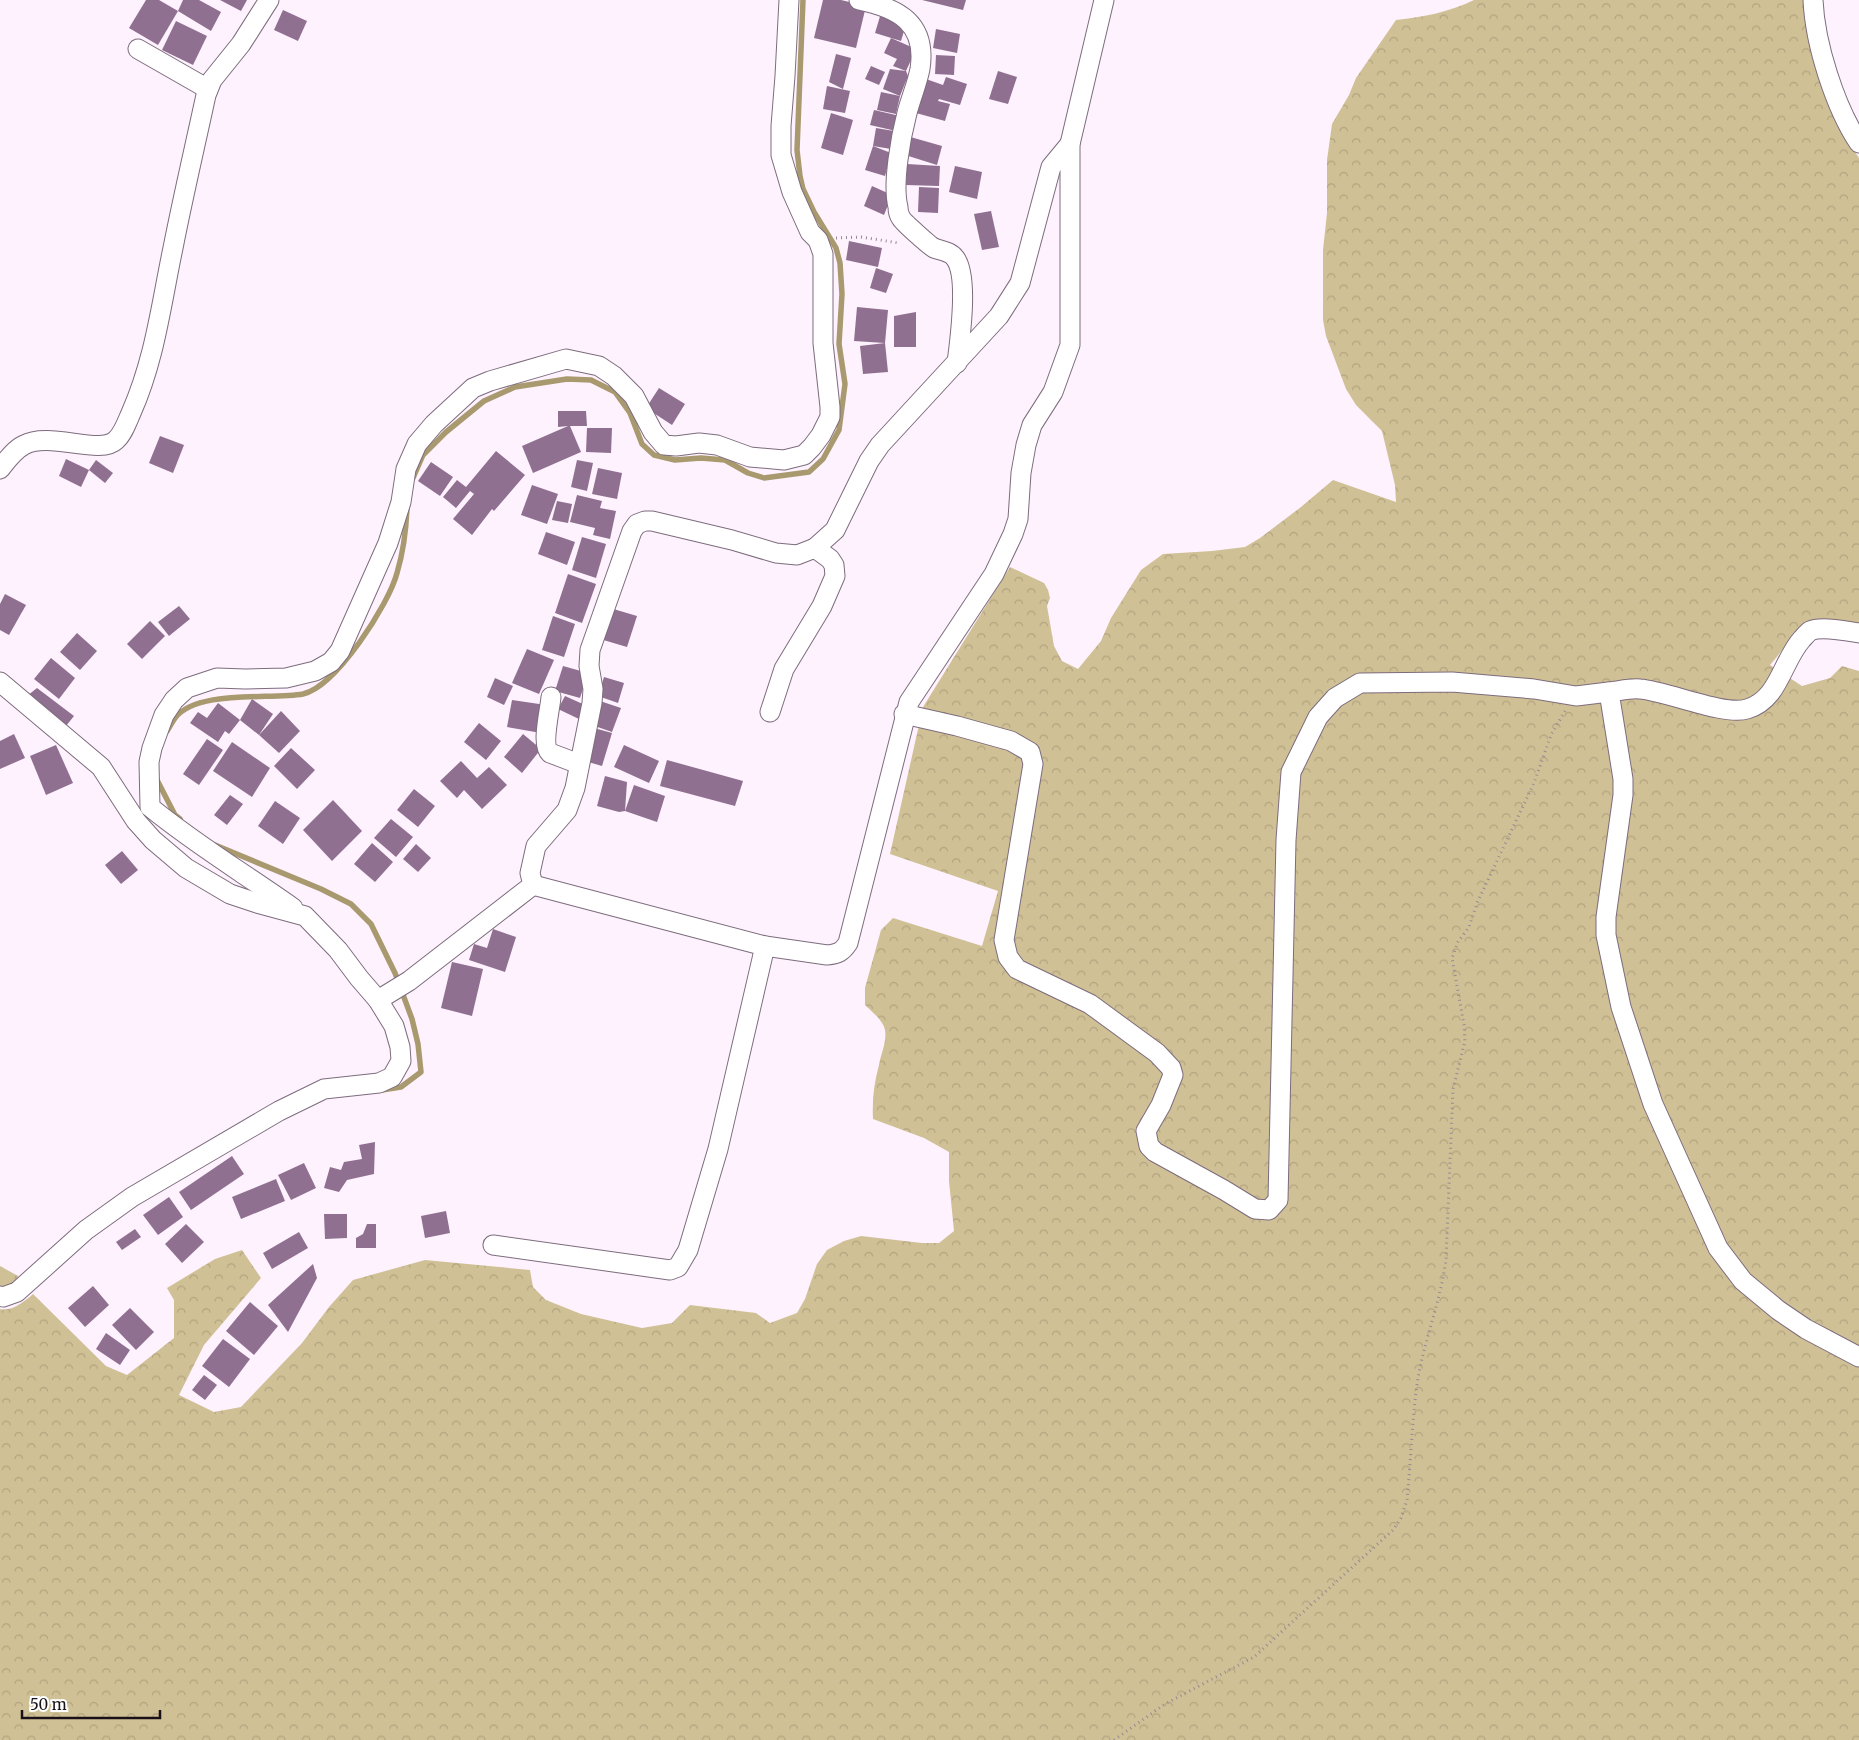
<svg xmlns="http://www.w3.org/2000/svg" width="1859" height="1740" font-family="Merriweather,serif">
<defs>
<pattern id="forest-crowns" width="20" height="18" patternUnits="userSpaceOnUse" patternTransform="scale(1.25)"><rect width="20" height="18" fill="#d0c095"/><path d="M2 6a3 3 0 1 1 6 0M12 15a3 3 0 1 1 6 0" fill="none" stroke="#b2a480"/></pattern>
</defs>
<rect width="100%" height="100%" fill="#fef2fe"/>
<!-- forest -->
<g fill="url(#forest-crowns)">
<path d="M1474,0H1805L1812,52L1839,128L1859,158V625L1789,642L1770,665L1802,686L1830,678L1842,666L1859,671V1740H0V1309C12,1312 25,1301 33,1294L106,1366L127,1375L174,1338V1300L167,1288L215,1259L242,1250L261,1278L204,1345L179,1395L214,1412L241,1407L302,1343L329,1307L353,1280L425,1260L530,1270L533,1287L546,1300L581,1314L642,1328L672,1323L690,1305L756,1313L770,1323L797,1313L805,1299L817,1264L827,1250L844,1241L861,1236L922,1243H939L954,1231L949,1181V1152L924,1138L873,1119C872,1100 874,1083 879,1065C881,1053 887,1042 885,1030C883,1020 872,1012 865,1005V988L881,930L893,918L982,946L998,891L890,854L923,707L1010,567L1044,583L1048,590L1050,598L1047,606L1054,646L1062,661L1078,669L1101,641L1111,618L1141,570L1163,554L1212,551L1245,547L1260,538L1301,507L1333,480L1396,502L1395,485L1382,431L1356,405L1346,389L1326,336L1323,320V250L1327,213V160L1332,124L1349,95L1356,78L1396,20C1424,17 1449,12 1474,0Z"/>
<polygon points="0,1266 18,1276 18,1282 0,1294"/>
</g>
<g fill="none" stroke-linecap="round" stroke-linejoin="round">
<!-- stream -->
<g stroke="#a9996f" stroke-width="5.5">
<polyline points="413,478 423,455 446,432 484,401 515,387 567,379 591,380 615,392 630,413 642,444 654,455 675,460 701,458 725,460 748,473 764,478 809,472 823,459 839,430 845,384 839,344 842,294 840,263 836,248 814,212 803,189 800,176 797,150 803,0"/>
<path d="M167,731C170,727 172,722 175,718C197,689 271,700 303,694C336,687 389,604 397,573C403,553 406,531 407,509"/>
<polyline points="156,778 175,815 180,819"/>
<polyline points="215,845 321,889 351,904 371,924 395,973 412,1019 418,1044 421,1072 401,1087 382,1090"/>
</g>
</g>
<!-- building -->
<g fill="#907090">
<polygon points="146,0 159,0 178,11 158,45 129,28"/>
<polygon points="183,0 199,0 221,12 211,31 178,11"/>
<polygon points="220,0 247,0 241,11"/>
<polygon points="823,0 841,0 866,6 856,48 814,38"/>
<polygon points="922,0 966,0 963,10"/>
<polygon points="283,10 307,21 298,41 274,30"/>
<polygon points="881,13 907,21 901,41 875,33"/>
<polygon points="176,21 207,36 193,65 162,50"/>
<polygon points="936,29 960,34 957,53 933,48"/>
<polygon points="891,38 916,49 906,71 893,66 897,59 884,53"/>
<polygon points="836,54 851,58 843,89 829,82"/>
<polygon points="936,55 955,56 954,75 935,74"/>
<polygon points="871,66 885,72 879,85 865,79"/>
<polygon points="890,69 906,71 908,76 900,96 883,89"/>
<polygon points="998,71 1017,77 1008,104 989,99"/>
<polygon points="946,77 967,84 960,105 939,99 938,101 950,104 945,121 916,113 926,79 943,85"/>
<polygon points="827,86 850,91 845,113 823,109"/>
<polygon points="881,92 900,96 896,114 877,110"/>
<polygon points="874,110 900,116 896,131 870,125"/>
<polygon points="831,113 853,120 843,155 821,148"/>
<polygon points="876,128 900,132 897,150 873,146"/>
<polygon points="907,136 942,146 937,165 902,154"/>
<polygon points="873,146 891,153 885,176 865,170"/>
<polygon points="907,164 940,166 939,186 906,185"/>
<polygon points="955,166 982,172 977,199 949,192"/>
<polygon points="872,186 892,195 884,215 864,206"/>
<polygon points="919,187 939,188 938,213 918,212"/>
<polygon points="991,211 999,247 982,250 974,214"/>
<polygon points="849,241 882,248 878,267 846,260"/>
<polygon points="876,268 893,274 886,293 870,288"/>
<polygon points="857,307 888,310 885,343 854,341"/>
<polygon points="916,312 916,347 894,347 894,316"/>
<polygon points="885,343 888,372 863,374 860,346"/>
<polygon points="659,388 685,404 672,425 646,408"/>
<polygon points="558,411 586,411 587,426 570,426 581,452 533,473 522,446 568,426 558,427"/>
<polygon points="587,428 612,428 611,453 586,452"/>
<polygon points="160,436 184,445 173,473 149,463"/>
<polygon points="496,451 525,475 494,511 492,509 472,535 453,519 474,494 470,491 456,508 443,497 457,480 466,487"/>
<polygon points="66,459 89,470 81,487 59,476"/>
<polygon points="96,460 113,473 105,483 89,470"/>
<polygon points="577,460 593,463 587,491 571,487"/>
<polygon points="431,462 453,477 440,496 418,481"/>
<polygon points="598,468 622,473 617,499 592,494"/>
<polygon points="532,485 558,494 547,524 521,515"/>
<polygon points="577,495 602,501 600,508 616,511 610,539 593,535 595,528 570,522"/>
<polygon points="557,501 572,504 568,523 552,520"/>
<polygon points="546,532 575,542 567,565 538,554"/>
<polygon points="582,537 606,544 596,578 572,570"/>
<polygon points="568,574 596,584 582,623 555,613"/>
<polygon points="5,594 26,605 9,635 0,630 0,604"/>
<polygon points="179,606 190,619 169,636 158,622"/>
<polygon points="610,608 637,616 627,647 600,639"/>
<polygon points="553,616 575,624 564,657 542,650"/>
<polygon points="150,621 165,636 142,659 127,644"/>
<polygon points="77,633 97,651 80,670 60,652"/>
<polygon points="527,649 554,660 539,694 512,683"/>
<polygon points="51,658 75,678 59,699 34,679"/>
<polygon points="563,666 588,673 580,698 555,691"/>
<polygon points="604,677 624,683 618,703 598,696"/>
<polygon points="495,678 513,686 504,705 487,697"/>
<polygon points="37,688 74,716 66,726 27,696"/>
<polygon points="565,696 585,705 579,719 558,709"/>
<polygon points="252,699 273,714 259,735 240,720"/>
<polygon points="512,700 546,705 541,733 507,727"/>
<polygon points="597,700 621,708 612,732 589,724"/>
<polygon points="218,703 240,720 229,734 225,731 218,742 190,723 198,712 207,718"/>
<polygon points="281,711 300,731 279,753 259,735"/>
<polygon points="479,723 501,741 486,760 464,742"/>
<polygon points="594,728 612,733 602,766 585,761"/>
<polygon points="14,734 25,758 0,769 0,741"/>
<polygon points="523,734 541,749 522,773 504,757"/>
<polygon points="207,739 223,750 199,785 183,774"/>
<polygon points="232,742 270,768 252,797 213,771"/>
<polygon points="56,745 73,783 46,795 30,756"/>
<polygon points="624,745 659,761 649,783 614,767"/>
<polygon points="291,748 315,770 297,789 274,766"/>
<polygon points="667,760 743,781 735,806 660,786"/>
<polygon points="461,761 477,778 489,767 507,785 482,809 464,790 457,798 440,781"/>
<polygon points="605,776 627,782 625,811 619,812 597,806"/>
<polygon points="634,785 665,796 657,822 625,811"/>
<polygon points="414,789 435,806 418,827 397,810"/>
<polygon points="230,795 243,804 227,825 214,815"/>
<polygon points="333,800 362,831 332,861 303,830"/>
<polygon points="275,801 300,818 283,844 258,826"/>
<polygon points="391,819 413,837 396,857 374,838"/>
<polygon points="372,843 393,862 375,882 354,864"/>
<polygon points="416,844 431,858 418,872 403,859"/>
<polygon points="122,851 138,870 121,884 105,865"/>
<polygon points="493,929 516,937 505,972 469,960 474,944 487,948"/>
<polygon points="452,962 483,969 472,1016 441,1008"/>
<polygon points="375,1142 374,1174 347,1180 339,1192 324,1188 330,1167 341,1170 344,1162 362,1159 359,1145"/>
<polygon points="232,1156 244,1174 191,1210 179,1192"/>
<polygon points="304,1163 316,1188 291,1200 278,1175"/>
<polygon points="276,1179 285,1201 241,1219 232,1197"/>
<polygon points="169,1197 183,1217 158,1235 143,1215"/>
<polygon points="446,1211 450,1233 425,1238 421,1216"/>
<polygon points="324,1214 347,1214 347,1238 325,1239"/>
<polygon points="186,1224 204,1242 182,1263 165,1244"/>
<polygon points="367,1224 376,1224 376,1248 356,1248 356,1238 363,1234"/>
<polygon points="135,1229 141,1237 122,1250 116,1242"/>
<polygon points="299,1232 308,1248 272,1269 263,1253"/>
<polygon points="313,1264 317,1278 288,1332 268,1305"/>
<polygon points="93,1286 109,1305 85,1327 68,1308"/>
<polygon points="250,1302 278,1326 254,1355 226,1331"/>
<polygon points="130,1308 154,1332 136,1350 112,1325"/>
<polygon points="106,1333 130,1350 120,1365 96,1349"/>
<polygon points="223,1339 250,1359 229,1387 202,1366"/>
<polygon points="204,1375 217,1385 205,1400 192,1390"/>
</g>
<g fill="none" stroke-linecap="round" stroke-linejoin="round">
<!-- minor casing -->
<g stroke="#7d6c7d" stroke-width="21">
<g id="minor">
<path d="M859,0C898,8 927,23 920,69C917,84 911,98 907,113C901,136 892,183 898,207C898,210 899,215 901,218C903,222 930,246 934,248C941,251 950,251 955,258C969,276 960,339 957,363"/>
<path d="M1813,0C1815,44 1835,107 1859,143"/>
<polyline points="138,49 208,89"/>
<path d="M0,469C7,460 14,450 24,445C50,431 100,456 116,440C123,434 127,422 131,413C155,359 161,305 173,248C183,197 195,146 206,95L212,80L241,44L269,0"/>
<path d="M1859,633C1847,631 1821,626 1810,631C1807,633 1804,637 1802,639C1782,661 1779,700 1747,709C1723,716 1667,691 1640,689C1630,688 1619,691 1609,692L1623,779V795L1606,917V935L1621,1007L1653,1104L1718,1248L1743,1281L1778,1310L1806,1329L1859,1357"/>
<polyline points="0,682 101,767 136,821 153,840 186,868 230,894 257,903 305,916 338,950 359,978 378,1000 409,981 533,885 530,873 536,846 567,810 575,788 592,703 593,689 589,666 590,650 632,531 637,524 645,521 652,521 732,540 776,553 797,555 815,548 835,530 869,461 880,445 999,316 1020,283 1051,167 1070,144"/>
<path d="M551,697C550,710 541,745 550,753L579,764"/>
<polyline points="770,712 784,669 822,606 835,576 834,565 830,559 815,548"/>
<polyline points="904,714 957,726 1011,741 1030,752 1033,764 1004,940 1008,957 1017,969 1090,1004 1157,1053 1171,1068 1173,1075 1161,1105 1146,1131 1149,1146 1155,1152 1224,1190 1255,1209 1269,1210 1278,1200 1286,840 1291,772 1318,717 1335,698 1360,683 1452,682 1534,689 1576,696 1609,692"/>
<path d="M533,885L765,946L827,955C838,954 842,952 848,943L909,702L994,574L1013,534L1018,519L1021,473L1026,445L1032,425L1053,392L1070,345V144L1104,0"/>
<path d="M293,908C245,874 195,844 150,807L149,762L152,748L164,715L174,700L187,688L217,678L245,679L286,678L315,671L331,662L340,651L388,543L401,502L406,469L417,444L434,424L473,388L490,381L566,359L599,366L614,376L634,396L653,432L664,445L676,446L699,443L717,445L750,457L784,460L804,455L812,447L821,435L830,417V407L823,343V254L818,240L810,232L792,192L781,155V126L785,76L789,0"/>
<polyline points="493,1245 670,1270 678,1267 688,1250 718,1149 765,946"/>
<polyline points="0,1296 3,1297 17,1292 86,1230 132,1197 279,1111 324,1089 379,1083 392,1077 401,1061 400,1047 394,1026 378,1000"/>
</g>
</g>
<!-- path -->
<g stroke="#938a93" stroke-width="3" stroke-dasharray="1 4" stroke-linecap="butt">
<polyline points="836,238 861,237 899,243"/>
<path d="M1114,1740L1165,1704L1254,1657L1393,1530L1401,1518L1407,1500C1411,1460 1412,1417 1418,1378C1425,1338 1441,1300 1446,1259L1453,1089L1465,1041L1464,1025L1452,958L1458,942L1469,927L1477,903L1534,783L1551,735L1565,711"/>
</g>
<!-- minor -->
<use href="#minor" stroke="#fff" stroke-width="19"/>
</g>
<!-- scale -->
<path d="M22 1710v8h138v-8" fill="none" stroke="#181218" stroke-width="2.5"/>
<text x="30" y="1710" font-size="15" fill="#181218" stroke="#ffffff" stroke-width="4" paint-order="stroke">50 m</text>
</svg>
